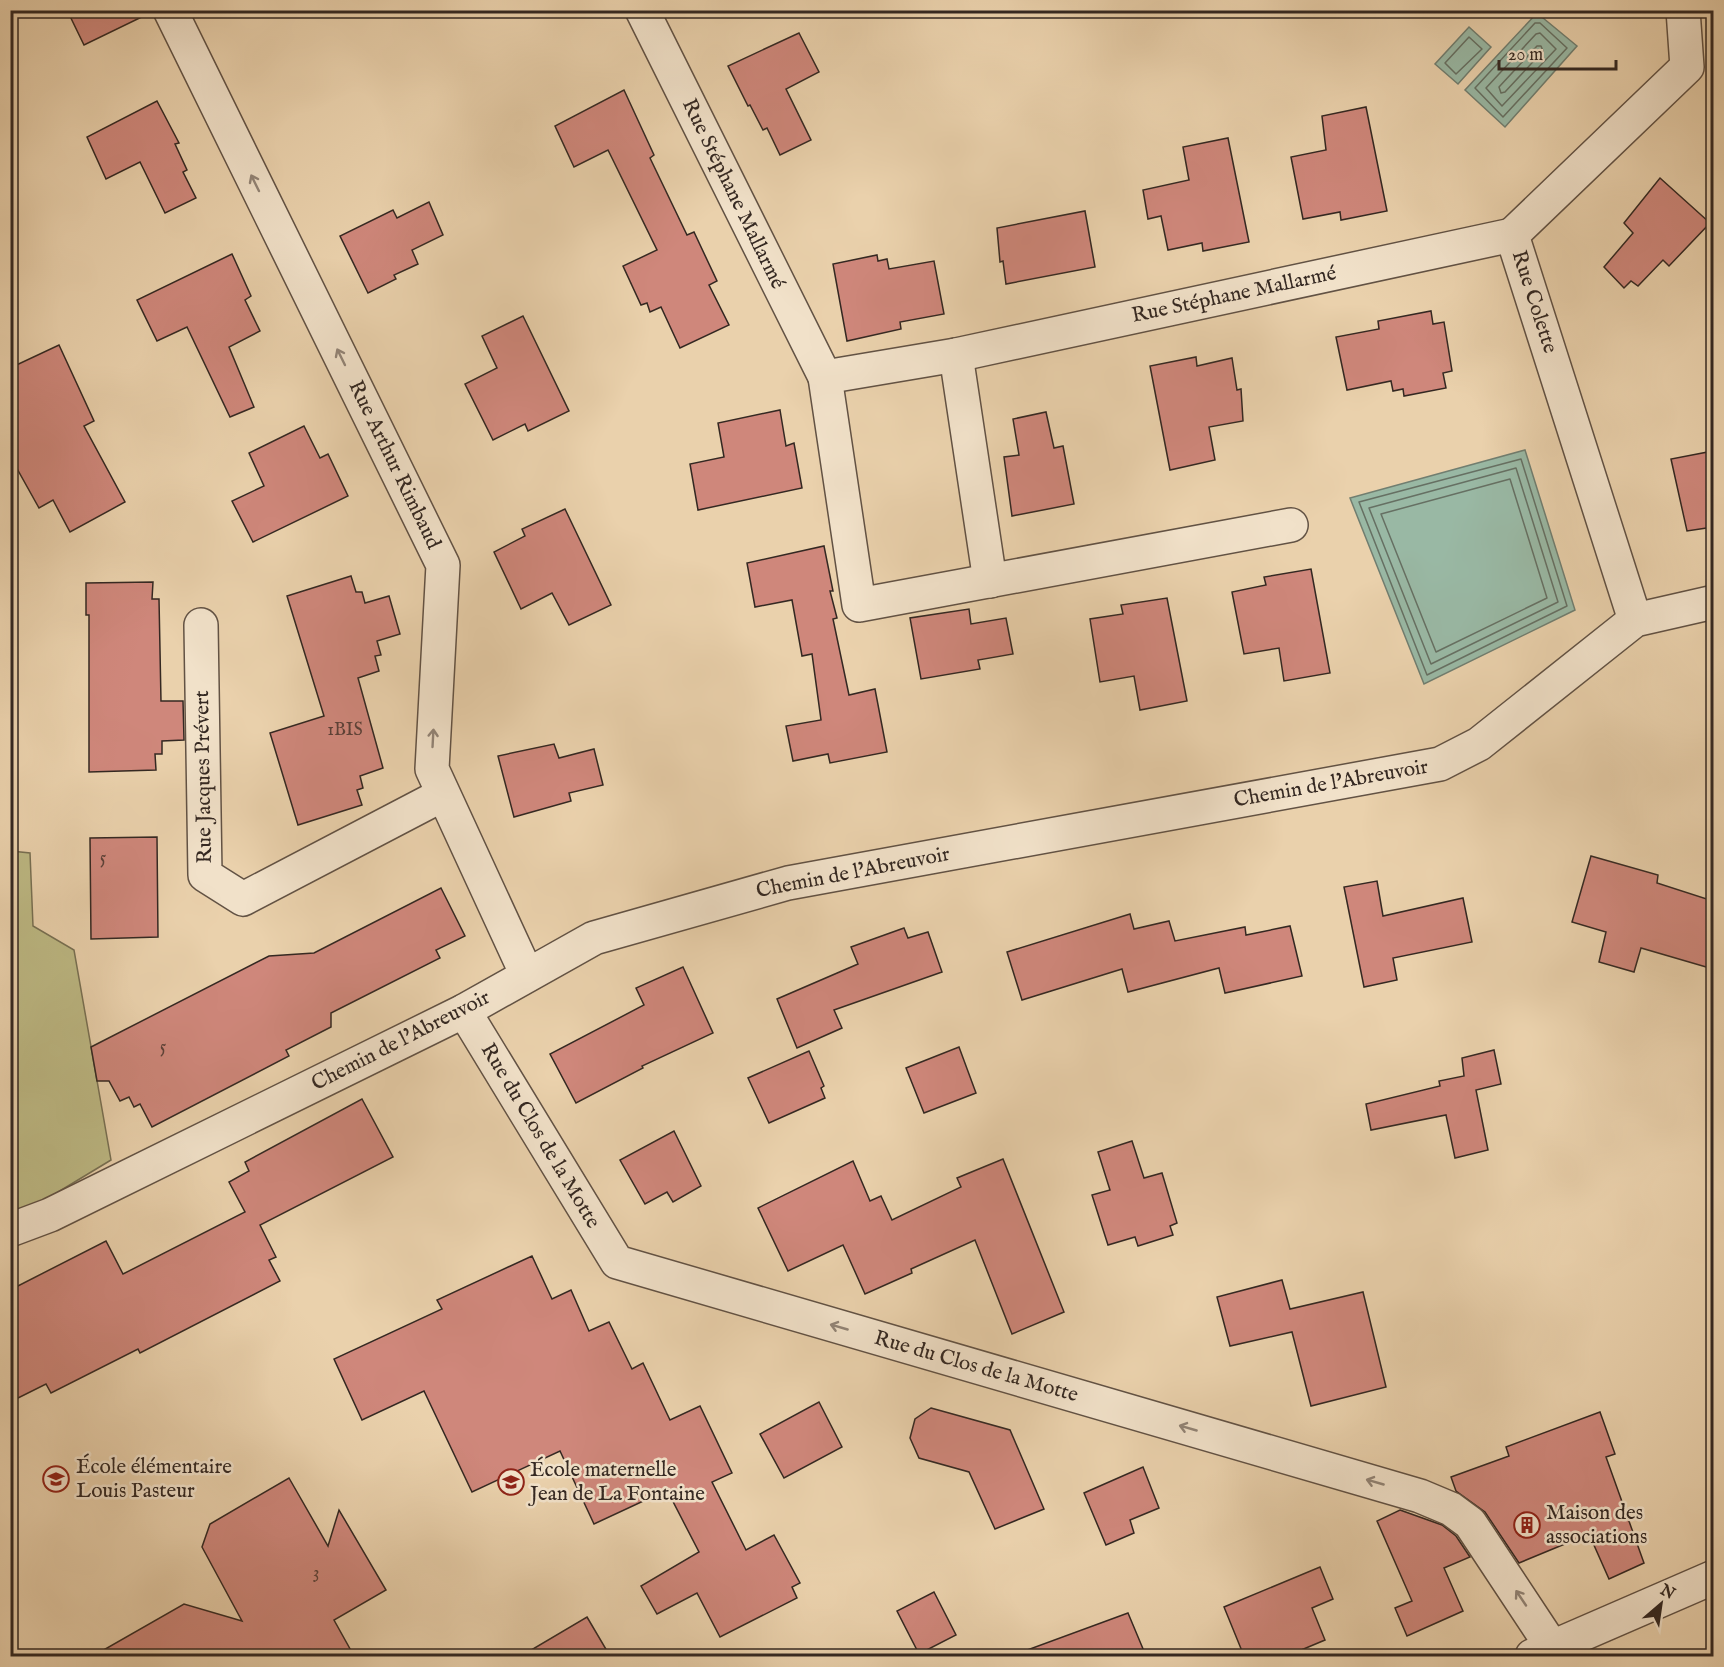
<svg xmlns="http://www.w3.org/2000/svg" width="1724" height="1667" font-family="'IM FELL English',serif">
<rect width="100%" height="100%" fill="#ead1ac"/>
<filter id="stains"><feTurbulence type="fractalNoise" baseFrequency=".00333" numOctaves="4"/><feColorMatrix values="0 0 0 0 .2 0 0 0 0 .09 0 0 0 0 .02 0 0 0 .5 -.17"/></filter>
<radialGradient id="worn" r=".72"><stop offset=".6" stop-color="#630" stop-opacity="0"/><stop offset="1" stop-color="#630" stop-opacity=".3"/></radialGradient>
<!-- green -->
<polygon fill="#bdb984" stroke="#787053" stroke-width="1.5" points="11,851 30,853 33,926 74,950 111,1160 30,1209 11,1214"/>
<!-- water -->
<g fill="#99b8a4" stroke="#717e70" stroke-width="1.5">
<polygon points="1537,13 1577,46 1505,127 1465,90"/>
<polygon points="1469,27 1491,47 1458,84 1435,64"/>
<polygon points="1525,450 1575,610 1424,684 1350,498"/>
</g>
<g fill="none" stroke-linecap="round" stroke-linejoin="round">
<!-- shore -->
<g stroke="#667063" stroke-width="1.5">
<polygon points="1535,23 1540,23 1567,48 1503,117 1475,88"/>
<polygon points="1540,33 1556,49 1502,106 1486,88 1536,34"/>
<polygon points="1469,37 1482,49 1456,74 1445,63"/>
<polygon points="1537,46 1541,46 1543,51 1505,92 1501,93 1499,87"/>
<polygon points="1521,459 1567,606 1427,675 1359,502"/>
<polygon points="1516,468 1558,602 1431,664 1369,508"/>
<polygon points="1510,479 1547,598 1436,652 1381,514"/>
</g>
</g>
<!-- building -->
<g fill="#cf877b" stroke="#342822" stroke-width="1.5">
<polygon points="67,10 152,10 152,12 84,45"/>
<polygon points="799,33 819,72 786,89 811,140 780,155 767,128 763,130 750,105 748,106 728,66"/>
<polygon points="624,90 654,155 650,158 687,235 694,232 717,281 709,285 729,325 680,348 661,307 650,312 647,303 641,305 623,266 657,250 608,150 574,167 555,126"/>
<polygon points="157,101 179,143 175,144 187,170 183,172 196,198 165,213 140,162 106,179 87,137"/>
<polygon points="1366,107 1387,211 1341,220 1340,212 1303,219 1291,157 1326,150 1322,116"/>
<polygon points="1228,138 1249,242 1203,251 1202,243 1168,250 1161,216 1148,219 1143,190 1189,180 1183,147"/>
<polygon points="1660,178 1710,223 1669,266 1663,260 1638,286 1631,281 1624,288 1604,267 1633,233 1624,223"/>
<polygon points="429,202 443,235 412,250 418,264 394,275 396,279 368,293 340,236 393,210 397,218"/>
<polygon points="1085,211 1095,267 1006,284 1003,261 1000,262 997,228"/>
<polygon points="232,254 251,296 245,300 260,331 229,347 254,407 230,417 187,327 157,341 137,300"/>
<polygon points="877,255 878,261 887,259 889,269 934,261 944,314 900,322 901,329 847,341 833,264"/>
<polygon points="1431,311 1433,324 1444,322 1452,371 1443,373 1446,388 1404,396 1403,389 1393,391 1391,381 1347,390 1336,337 1379,329 1378,321"/>
<polygon points="523,316 569,411 528,431 525,424 493,440 465,384 497,368 482,336"/>
<polygon points="59,345 94,421 84,426 125,502 70,532 53,500 39,508 10,456 10,368"/>
<polygon points="1196,357 1197,366 1232,358 1237,390 1241,389 1243,421 1209,427 1215,460 1170,470 1150,366"/>
<polygon points="780,410 786,446 794,443 802,488 698,510 690,464 724,457 718,423"/>
<polygon points="1046,412 1054,448 1063,446 1074,504 1012,516 1004,457 1019,455 1013,419"/>
<polygon points="304,426 320,458 328,454 348,496 253,542 232,501 264,486 249,453"/>
<polygon points="1713,451 1713,527 1687,531 1671,459"/>
<polygon points="565,509 611,605 569,625 552,593 521,609 494,552 525,536 522,529"/>
<polygon points="824,546 833,591 830,591 837,618 833,619 849,695 875,689 887,752 830,763 828,754 793,761 786,726 821,720 812,654 802,656 792,600 755,607 747,563"/>
<polygon points="1311,569 1330,673 1284,681 1279,648 1244,654 1232,592 1266,585 1264,577"/>
<polygon points="351,576 356,592 362,592 365,603 389,596 400,634 377,641 381,655 375,656 379,671 358,678 383,768 360,776 363,788 357,790 362,805 298,825 270,733 324,716 287,596"/>
<polygon points="153,582 152,599 159,599 161,701 183,701 184,740 162,741 162,754 155,754 156,770 89,772 89,615 86,615 86,583"/>
<polygon points="1167,598 1187,701 1140,710 1134,676 1100,682 1090,619 1123,614 1121,605"/>
<polygon points="969,609 971,624 1006,618 1013,654 978,660 980,669 921,679 910,618"/>
<polygon points="554,744 559,758 594,749 603,785 569,793 571,801 514,817 498,756"/>
<polygon points="157,837 158,937 91,939 90,838"/>
<polygon points="1591,856 1658,875 1657,883 1713,901 1713,969 1641,948 1634,972 1599,962 1606,932 1572,922"/>
<polygon points="1377,881 1383,916 1463,898 1472,942 1393,958 1397,980 1364,987 1344,887"/>
<polygon points="441,888 465,936 436,950 440,958 331,1013 331,1027 286,1050 289,1056 152,1127 140,1104 134,1107 129,1097 120,1101 109,1081 97,1081 91,1047 269,956 314,953"/>
<polygon points="1130,914 1134,929 1169,921 1175,941 1245,927 1246,935 1290,926 1302,976 1225,993 1219,968 1128,992 1122,969 1022,1000 1007,952"/>
<polygon points="904,928 908,938 928,932 942,972 834,1010 842,1028 797,1048 777,999 858,964 851,947"/>
<polygon points="683,967 713,1033 642,1066 643,1068 576,1103 550,1054 644,1005 636,988"/>
<polygon points="959,1047 976,1093 924,1113 906,1068"/>
<polygon points="1494,1050 1501,1084 1476,1090 1488,1150 1455,1158 1446,1115 1371,1130 1366,1104 1440,1086 1439,1081 1464,1076 1462,1058"/>
<polygon points="809,1051 824,1086 821,1088 825,1098 769,1123 748,1078"/>
<polygon points="362,1099 393,1157 260,1225 276,1257 269,1260 280,1281 140,1353 138,1349 51,1393 46,1384 10,1402 10,1290 106,1241 123,1274 245,1212 229,1182 249,1171 245,1162"/>
<polygon points="674,1131 701,1186 673,1202 667,1192 645,1204 620,1160"/>
<polygon points="1132,1141 1144,1178 1162,1173 1177,1223 1170,1226 1173,1235 1138,1246 1135,1237 1108,1245 1092,1195 1110,1190 1098,1152"/>
<polygon points="1003,1159 1064,1312 1012,1334 975,1240 911,1269 912,1273 865,1294 843,1245 788,1271 758,1208 853,1161 870,1201 881,1196 892,1220 961,1187 957,1178"/>
<polygon points="532,1256 552,1299 571,1290 589,1331 609,1322 632,1369 643,1363 670,1420 700,1406 732,1473 712,1482 746,1550 774,1535 800,1583 792,1587 797,1598 720,1637 697,1593 657,1614 641,1586 699,1552 667,1490 594,1524 560,1451 472,1492 424,1391 362,1420 334,1359 442,1309 437,1300"/>
<polygon points="1282,1280 1290,1309 1363,1292 1386,1387 1311,1406 1292,1332 1230,1346 1217,1297"/>
<polygon points="819,1402 842,1447 784,1478 760,1434"/>
<polygon points="931,1408 1010,1430 1044,1509 995,1529 969,1472 919,1458 910,1438 915,1419"/>
<polygon points="1600,1412 1615,1454 1606,1457 1644,1563 1609,1579 1589,1534 1519,1563 1485,1512 1456,1491 1451,1477 1509,1456 1506,1447"/>
<polygon points="1143,1467 1159,1508 1130,1520 1134,1533 1106,1545 1084,1493"/>
<polygon points="289,1478 328,1546 339,1510 386,1590 334,1620 354,1656 93,1656 184,1604 242,1621 202,1547 210,1524"/>
<polygon points="1400,1510 1442,1525 1456,1536 1470,1557 1444,1568 1463,1611 1407,1636 1395,1608 1412,1601 1377,1521"/>
<polygon points="1320,1567 1333,1599 1312,1608 1325,1640 1287,1656 1244,1656 1224,1607"/>
<polygon points="934,1592 956,1635 919,1654 897,1611"/>
<polygon points="1128,1613 1146,1656 1019,1656 1019,1653"/>
<polygon points="587,1617 610,1656 521,1656"/>
</g>
<g fill="none" stroke-linecap="round" stroke-linejoin="round">
<!-- minor casing -->
<g stroke="#625244" stroke-width="36">
<g id="minor">
<polyline points="170,10 443,565 432,769 527,975"/>
<polyline points="642,10 825,377 956,355 1512,235"/>
<polyline points="956,355 990,581"/>
<polyline points="825,377 859,605 1291,525"/>
<polyline points="1635,620 1512,235 1687,67 1683,10"/>
<polyline points="201,625 205,875 243,899 442,795"/>
<polyline points="464,1011 617,1262 1420,1496 1451,1509 1470,1523 1558,1656"/>
<polyline points="10,1230 50,1215 464,1011 594,938 788,883 1440,764 1479,744 1635,620 1714,602"/>
<polyline points="1532,1656 1714,1577"/>
</g>
</g>
<!-- minor -->
<use href="#minor" stroke="#f1e1c9" stroke-width="33"/>
</g>
<!-- one-way arrows -->
<defs><path id="oneway-shaft" d="M-6 0H5M1.5-3L5.5 0L1.5 3" fill="none" stroke-width="1.6" stroke-linecap="round" stroke-linejoin="round" transform="scale(1.5)"/></defs>
<g stroke="#928476">
<use href="#oneway-shaft" transform="translate(255 183) rotate(-116)"/>
<use href="#oneway-shaft" transform="translate(341 357) rotate(-116)"/>
<use href="#oneway-shaft" transform="translate(433 738) rotate(-87)"/>
<use href="#oneway-shaft" transform="translate(839 1327) rotate(-164)"/>
<use href="#oneway-shaft" transform="translate(1188 1428) rotate(-164)"/>
<use href="#oneway-shaft" transform="translate(1375 1482) rotate(-164)"/>
<use href="#oneway-shaft" transform="translate(1521 1598) rotate(-124)"/>
</g>
<!-- icons -->
<defs>
<g id="school-ring" transform="scale(1.35)"><circle r="9.5" fill="#f1e1c9" stroke="#8f2418" stroke-width="1.5"/><path d="M0-5L7-2L0 1L-7-2ZM-4 1L0 2.5L4 1V4Q0 6-4 4Z" fill="#8f2418"/></g>
<g id="building-ring" transform="scale(1.35)"><circle r="9.5" fill="#f1e1c9" stroke="#8f2418" stroke-width="1.5"/><path d="M-4-6H4V6H1V3H-1V6H-4ZM-2.5-4.3h1.7v1.8h-1.7ZM.8-4.3h1.7v1.8H.8ZM-2.5-1h1.7V.8h-1.7ZM.8-1h1.7V.8H.8Z" fill="#8f2418"/></g>
</defs>
<g fill-rule="evenodd">
<use href="#school-ring" x="56" y="1479"/>
<use href="#school-ring" x="511" y="1482"/>
<use href="#building-ring" x="1527" y="1525"/>
</g>
<g text-anchor="middle" dominant-baseline="central" stroke-width="5" stroke-linejoin="round" paint-order="stroke">
<!-- number labels -->
<g font-size="18" fill="#5b4038">
<text x="345" y="730">1BIS</text>
<text x="103" y="858">5</text>
<text x="163" y="1047">5</text>
<text x="316" y="1573">3</text>
</g>
<!-- street labels -->
<g font-size="21" fill="#342822" stroke="#f1e1c9">
<text transform="translate(733 194) rotate(64)">Rue Stéphane Mallarmé</text>
<text transform="translate(1234 295) rotate(-12)">Rue Stéphane Mallarmé</text>
<text transform="translate(1534 302) rotate(72)">Rue Colette</text>
<text transform="translate(394 465) rotate(64)">Rue Arthur Rimbaud</text>
<text transform="translate(204 777) rotate(-91)">Rue Jacques Prévert</text>
<text transform="translate(1331 784) rotate(-10)">Chemin de l'Abreuvoir</text>
<text transform="translate(853 873) rotate(-11)">Chemin de l'Abreuvoir</text>
<text transform="translate(401 1041) rotate(-27)">Chemin de l'Abreuvoir</text>
<text transform="translate(540 1136) rotate(59)">Rue du Clos de la Motte</text>
<text transform="translate(976 1367) rotate(16)">Rue du Clos de la Motte</text>
</g>
<!-- poi labels -->
<g font-size="21" fill="#342822" stroke="#f1e1c9" text-anchor="start">
<text x="76" y="1467">École élémentaire<tspan x="76" dy="24">Louis Pasteur</tspan></text>
<text x="530" y="1470">École maternelle<tspan x="530" dy="24">Jean de La Fontaine</tspan></text>
<text x="1546" y="1513">Maison des<tspan x="1546" dy="24">associations</tspan></text>
</g>
</g>
<!-- margin -->
<rect width="1724" height="1667" fill="none" stroke="#ead1ac" stroke-width="36"/>
<rect x="12" y="12" width="1700" height="1643" fill="none" stroke="#342822" stroke-width="3"/>
<rect x="18" y="18" width="1688" height="1631" fill="none" stroke="#342822" stroke-width="1.5"/>
<!-- north arrow -->
<g transform="translate(1661 1604) rotate(29)" stroke="#f1e1c9" stroke-width="4.5" paint-order="stroke">
<path d="M0-4.5L10 22L0 15L-10 22Z" fill="#342822"/>
<text y="-9" font-size="16" font-weight="bold" text-anchor="middle" fill="#342822">N</text>
</g>
<!-- scale -->
<path d="M1499 60v9h117v-9" fill="none" stroke="#342822" stroke-width="3"/>
<text x="1508" y="60" font-size="18" fill="#342822" stroke="#f1e1c9" stroke-width="4.5" paint-order="stroke">20 m</text>
<rect width="100%" height="100%" filter="url(#stains)"/>
<rect width="100%" height="100%" fill="url(#worn)"/>
</svg>
